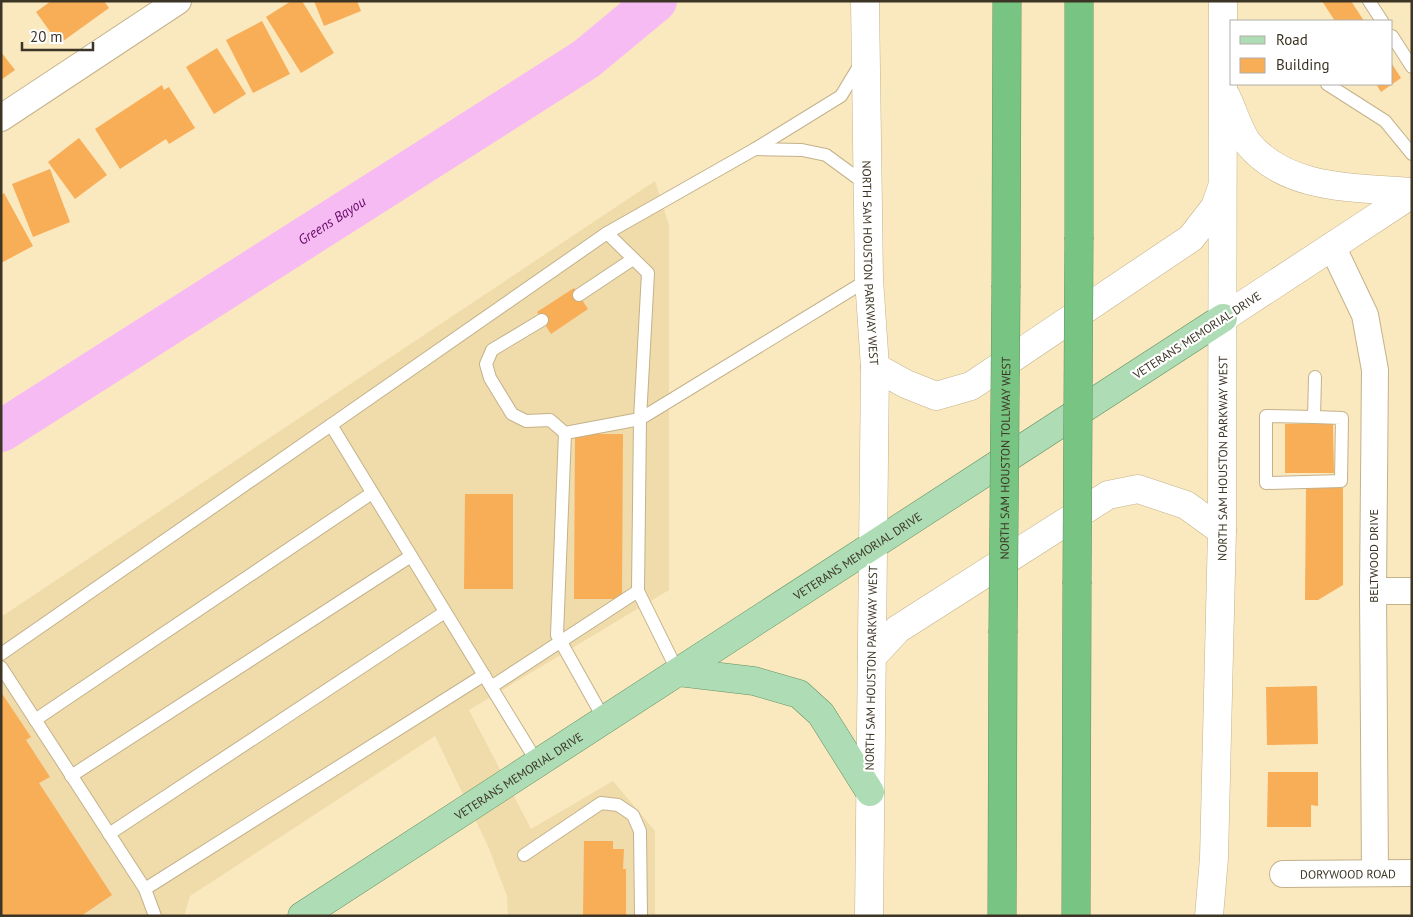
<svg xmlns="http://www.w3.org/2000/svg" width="1413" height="917" font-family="'PT Sans',sans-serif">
<rect width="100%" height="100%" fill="#fae8bf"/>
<!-- built -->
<polygon fill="#f0dbab" points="655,181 669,225 669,590 469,710 531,829 613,781 655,831 655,916 508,916 507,896 488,846 435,736 190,896 184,916 1,916 1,617"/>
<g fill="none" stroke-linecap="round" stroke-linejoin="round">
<!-- river -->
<path stroke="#f7bbf4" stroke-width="42" id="s1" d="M1,431L586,59L656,1"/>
</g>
<!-- building -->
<g fill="#f8ad57">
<polygon points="51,1 104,1 109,8 59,44 36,12"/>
<polygon points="291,1 302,1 334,53 301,73 266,17"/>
<polygon points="314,1 357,1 361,11 324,26"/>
<polygon points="1322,1 1351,1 1364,21 1335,21"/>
<polygon points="262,21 290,74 253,93 226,40"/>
<polygon points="217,48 246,94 214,114 186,67"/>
<polygon points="1,52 15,70 1,80"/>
<polygon points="1392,64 1401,78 1381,92 1376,84 1392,84"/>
<polygon points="162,85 164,90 169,87 195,128 169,144 166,139 120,169 95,129"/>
<polygon points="79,138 107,175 75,199 48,162"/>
<polygon points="50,169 70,222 33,237 12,184"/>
<polygon points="4,193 33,246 1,263 1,195"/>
<polygon points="574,288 588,309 551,334 537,312"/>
<polygon points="1333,423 1334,473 1285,473 1285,424"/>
<polygon points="575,434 623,434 622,599 574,599"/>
<polygon points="1306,488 1343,488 1343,585 1318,600 1305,600"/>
<polygon points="465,494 513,494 513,589 464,589"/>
<polygon points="1317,686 1318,744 1267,745 1266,687"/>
<polygon points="1,692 31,737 26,740 50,777 39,783 112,895 81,916 1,916"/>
<polygon points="1268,772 1318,772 1318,806 1311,805 1311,827 1267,827"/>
<polygon points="584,841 613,841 613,849 624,849 623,869 626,869 626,916 583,916"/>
</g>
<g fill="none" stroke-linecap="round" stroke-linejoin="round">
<!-- lane casing -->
<g stroke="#c3b28a" stroke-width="14">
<g id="lane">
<polyline points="1369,1 1382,21"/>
<polyline points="1392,36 1412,67"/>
<polyline points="1327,84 1385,121 1412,154"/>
<polyline points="755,149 802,150 826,155 867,185"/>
<polyline points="579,295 633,259"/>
<polyline points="542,320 492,350 486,364 490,378 512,414 526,421 550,420 565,433"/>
<polyline points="1314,417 1266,416 1266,483 1341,481 1342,418 1314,417 1315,377"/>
<polyline points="1,654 331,425"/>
<polyline points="1,667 145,889 155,916"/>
<polyline points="678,672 638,591 640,419 869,279"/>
<polyline points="491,687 638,591"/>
<polyline points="604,719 557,635 565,433 640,419 648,273 607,233"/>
<polyline points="35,720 372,493"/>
<polyline points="537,762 331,425 607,233 755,149 841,96 861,63"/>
<polyline points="71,776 411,556"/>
<polyline points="109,834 445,612"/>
<polyline points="524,855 601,803 618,805 633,815 640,831 641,916"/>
<polyline points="145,889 484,675"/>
</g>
</g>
<!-- street casing -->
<g stroke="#c3b28a" stroke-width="28">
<g id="street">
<polyline points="1,118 178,1"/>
<polyline points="1332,246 1365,315 1375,370 1373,591 1375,873"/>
<polyline points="1373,591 1412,591"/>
<path id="s2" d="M1283,874L1412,873"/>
</g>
</g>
<!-- secondary casing -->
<g stroke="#c3b28a" stroke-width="29">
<g id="secondary">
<path id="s3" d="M865,1L869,279L875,367L869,916"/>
<path d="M1226,96C1233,110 1238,129 1247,142C1286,191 1355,187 1412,192"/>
<polyline points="1223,318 1412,194"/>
<polyline points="875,367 906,384 936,396 971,386 1191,238 1215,207 1221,190"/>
<polyline points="872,657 898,629 1108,495 1138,489 1186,505 1222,531"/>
<path id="s4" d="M1209,916L1214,858L1222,531L1223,1"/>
</g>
</g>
<!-- primary casing -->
<g stroke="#639362" stroke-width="29">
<g id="primary">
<polyline points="678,672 754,681 799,694 821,714 870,792"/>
<path id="s5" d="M302,916L1223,318"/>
</g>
</g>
<!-- highway casing -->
<g stroke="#639362" stroke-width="29">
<g id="highway">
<polyline points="1079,237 1079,1"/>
<polyline points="1006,285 1007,1"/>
<polyline points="1002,916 1003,633"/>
<polyline points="1076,916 1077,584"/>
</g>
</g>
<!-- lane -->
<use href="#lane" stroke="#fff" stroke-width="12"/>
<!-- street -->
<use href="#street" stroke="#fff" stroke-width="26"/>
<!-- secondary -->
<use href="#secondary" stroke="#fff" stroke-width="28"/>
<!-- primary -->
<use href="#primary" stroke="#aedcb5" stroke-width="28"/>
<!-- highway -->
<use href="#highway" stroke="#78c583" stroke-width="28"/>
<!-- highway-bridge casing -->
<g stroke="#639362" stroke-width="29" stroke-linecap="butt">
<g id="highway-bridge">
<polyline points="1077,584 1079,237"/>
<path id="s6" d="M1003,633L1006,285"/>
</g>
</g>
<!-- highway-bridge -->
<use href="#highway-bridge" stroke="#78c583" stroke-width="28"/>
</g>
<g text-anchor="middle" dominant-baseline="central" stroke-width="4.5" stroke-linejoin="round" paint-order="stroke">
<!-- street labels -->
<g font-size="12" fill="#3c3525" stroke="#fff">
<text stroke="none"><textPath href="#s3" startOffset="262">NORTH SAM HOUSTON PARKWAY WEST</textPath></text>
<text transform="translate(1197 335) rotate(-33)">VETERANS MEMORIAL DRIVE</text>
<text stroke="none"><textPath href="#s6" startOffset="175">NORTH SAM HOUSTON TOLLWAY WEST</textPath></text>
<text stroke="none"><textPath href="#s4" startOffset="458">NORTH SAM HOUSTON PARKWAY WEST</textPath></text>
<text stroke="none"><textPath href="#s5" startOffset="662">VETERANS MEMORIAL DRIVE</textPath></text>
<text transform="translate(1373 556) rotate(-90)">BELTWOOD DRIVE</text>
<text transform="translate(871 668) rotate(-89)">NORTH SAM HOUSTON PARKWAY WEST</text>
<text stroke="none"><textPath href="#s5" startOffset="258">VETERANS MEMORIAL DRIVE</textPath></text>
<text stroke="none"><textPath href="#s2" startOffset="65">DORYWOOD ROAD</textPath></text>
</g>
<!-- water labels -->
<g font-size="14" font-style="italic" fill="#640765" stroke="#fff">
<text stroke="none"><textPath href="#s1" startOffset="392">Greens Bayou</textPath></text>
</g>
</g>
<!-- border -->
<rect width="1413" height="917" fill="none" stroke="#3c3525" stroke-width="5"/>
<!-- legend -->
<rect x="1230" y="20" width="162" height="65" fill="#ffffff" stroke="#b1aea8"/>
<rect x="1240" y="36" width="25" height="8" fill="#aedcb5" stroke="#b1aea8"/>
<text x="1276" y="45" font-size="15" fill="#3c3525">Road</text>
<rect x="1240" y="58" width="25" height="15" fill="#f8ad57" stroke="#b1aea8"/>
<text x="1276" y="70" font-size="15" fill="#3c3525">Building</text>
<!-- scale -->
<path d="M22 42v8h71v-8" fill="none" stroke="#3c3525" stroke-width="2.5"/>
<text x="30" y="42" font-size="15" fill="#3c3525" stroke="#ffffff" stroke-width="4" paint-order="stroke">20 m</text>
</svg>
